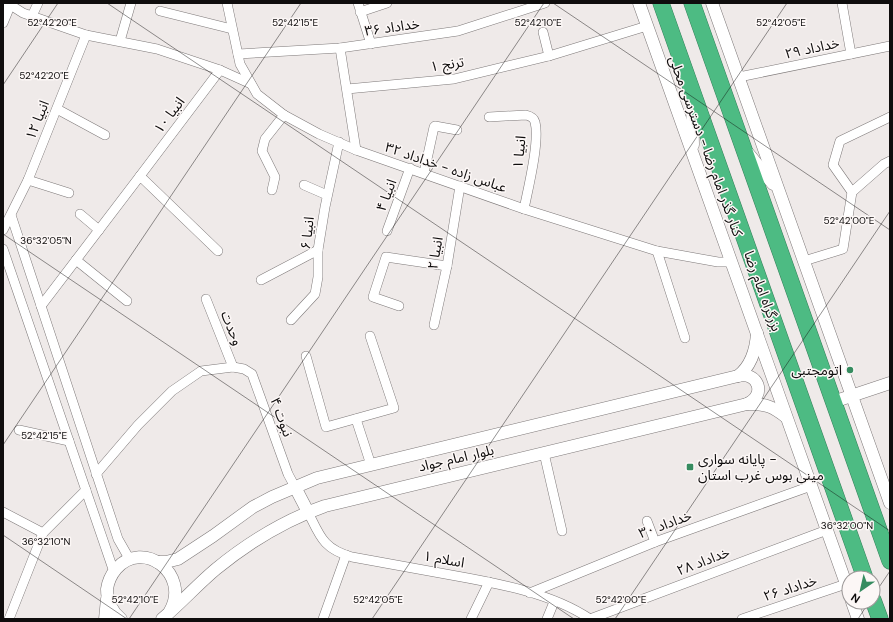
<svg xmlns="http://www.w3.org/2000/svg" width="893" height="622" font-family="'DM Sans','Noto Sans Arabic',sans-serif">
<rect width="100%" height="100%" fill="#efeae9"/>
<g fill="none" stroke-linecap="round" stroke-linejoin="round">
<!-- street casing -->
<g stroke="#7e7979" stroke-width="10">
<g id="street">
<polyline points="227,3 240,64 257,94 284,115 319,134 356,150 524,209 657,251 718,262 731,262"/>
<polyline points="358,3 371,44"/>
<polyline points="842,3 851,54"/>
<polyline points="3,5 12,6 23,13 43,20 86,35 157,49 220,70 251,84"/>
<polyline points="160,11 232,29"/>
<polyline points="360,12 387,3"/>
<polyline points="32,16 38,3"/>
<polyline points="3,23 10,6"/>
<polyline points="543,32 549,56"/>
<polyline points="120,41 131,3"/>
<polyline points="340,48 356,150"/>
<polyline points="238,54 340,48 458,31 545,3"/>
<polyline points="739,77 890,46"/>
<polyline points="347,89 454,79 549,56 647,26"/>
<polyline points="57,109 105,135"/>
<path d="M489,117L526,115C530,116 534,118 535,122C540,141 528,189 524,209"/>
<polyline points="424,173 434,127 435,126 457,130"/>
<polyline points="140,176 220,70"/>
<polyline points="28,180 69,193"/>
<polyline points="304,185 327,195"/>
<polyline points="272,190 275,177 262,151 265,139 284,115"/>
<polyline points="852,192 833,165 840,141 890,117"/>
<polyline points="80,214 99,230"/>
<polyline points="11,215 118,539 130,560"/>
<polyline points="3,230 28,180 86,35"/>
<polyline points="387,231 410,168"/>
<polyline points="3,249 114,572"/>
<polyline points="657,251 685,338"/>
<polyline points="76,260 127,301"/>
<polyline points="804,261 843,249 852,192 884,164 890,161"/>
<polyline points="261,280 318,250"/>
<polyline points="206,299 233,367"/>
<polyline points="41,306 140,176 218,251"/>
<polyline points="399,306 373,297 386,257 447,266"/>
<polyline points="291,320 315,294 318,277 318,250 325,207 339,142"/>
<polyline points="434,325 447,266 460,186"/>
<polyline points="306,356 326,427 394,408 370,336"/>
<polyline points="356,419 371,465"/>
<polyline points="19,430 69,441"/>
<polyline points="544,453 562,531"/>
<polyline points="96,474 138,425 172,391 201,371 233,367 244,369 252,374 288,474 295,487"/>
<polyline points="3,512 43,533"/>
<path d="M308,512C320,536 323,549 352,557C385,563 418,569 451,575C496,583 552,593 590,619"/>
<polyline points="647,521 655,542"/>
<polyline points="530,593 655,542 811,486"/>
<polyline points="9,619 43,533 86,490"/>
<polyline points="323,619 346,555"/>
<polyline points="471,619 489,582"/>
<polyline points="547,619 554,602"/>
<polyline points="590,619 827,530"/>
<polyline points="742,619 846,584"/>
</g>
</g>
<!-- secondary casing -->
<g stroke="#7e7979" stroke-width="13">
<g id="secondary">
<polyline points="639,3 849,592"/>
<polyline points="712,3 890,503"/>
<polyline points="692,100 693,145"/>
<polyline points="748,153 773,184"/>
<path d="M738,376C758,371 767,395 747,404"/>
<polyline points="833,402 890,383"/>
<polyline points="295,487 308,512"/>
<path d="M157,562H166L178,559L213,536L253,507L272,497L317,478L738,376C751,366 756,349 757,333"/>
<polyline points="852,602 858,619"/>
<polyline points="105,619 107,599"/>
<path d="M121,619C111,611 107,601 107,589C108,582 111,575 116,569C143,538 191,574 170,611"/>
<path d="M162,619C181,603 198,584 216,569C249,542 285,520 325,506L747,404C766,404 772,406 786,417"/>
</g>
</g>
<!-- highway casing -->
<g stroke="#377e5a" stroke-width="17">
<g id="highway">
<polyline points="661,3 865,578"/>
<polyline points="692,3 890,561"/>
<polyline points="873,600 880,619"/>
</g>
</g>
<!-- street -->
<use href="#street" stroke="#fff" stroke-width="9"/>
<!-- secondary -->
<use href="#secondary" stroke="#fff" stroke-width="12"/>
<!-- highway -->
<use href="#highway" stroke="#4dbb83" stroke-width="16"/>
</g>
<!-- ticks -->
<path fill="none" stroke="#0f0d0d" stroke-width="1" stroke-opacity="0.45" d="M107,3L890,531M553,3L890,230M3,85L58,3M3,234L574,619M3,445L301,3M3,535L127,619M873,596L890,571M129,619L544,3M372,619L787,3M615,619L890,211M858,619L869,602"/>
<!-- markers -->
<g fill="#368c60" stroke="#fcf7f6" stroke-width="1.5">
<circle cx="850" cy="370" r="4"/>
<rect x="686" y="463" width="8" height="8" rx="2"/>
</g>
<g text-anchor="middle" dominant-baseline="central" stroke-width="3" stroke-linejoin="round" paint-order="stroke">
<!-- street labels -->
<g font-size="14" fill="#0f0d0d" stroke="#fcf7f6">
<text transform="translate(392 27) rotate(-8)">خداداد ۳۶</text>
<text transform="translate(812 48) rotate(-12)">خداداد ۲۹</text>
<text transform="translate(447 64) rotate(-9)">ترنج ۱</text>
<text transform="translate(169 115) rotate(-53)">انبیا ۱۰</text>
<text transform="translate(37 120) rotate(-68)">انبیا ۱۲</text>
<text transform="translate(706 146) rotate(70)">کنار گذر امام رضا - دسترسی محلی</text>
<text transform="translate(519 152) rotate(-84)">انبیا ۱</text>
<text transform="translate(446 167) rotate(19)">عباس زاده - خداداد ۳۲</text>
<text transform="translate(386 195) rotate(-69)">انبیا ۴</text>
<text transform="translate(307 233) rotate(-83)">انبیا ۶</text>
<text transform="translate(435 253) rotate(-80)">انبیا ۲</text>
<text transform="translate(763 291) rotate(70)">بزرگراه امام رضا</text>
<text transform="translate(232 328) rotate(68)">وحدت</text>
<text transform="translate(282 417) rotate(70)">نبوت ۴</text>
<text transform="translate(456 458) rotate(-13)">بلوار امام جواد</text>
<text transform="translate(665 524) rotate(-20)">خداداد ۳۰</text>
<text transform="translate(444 559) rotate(10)">اسلام ۱</text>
<text transform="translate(703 561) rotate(-21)">خداداد ۲۸</text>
<text transform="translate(790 588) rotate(-18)">خداداد ۲۶</text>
</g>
<!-- poi labels -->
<g font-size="14" fill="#0f0d0d" stroke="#fcf7f6" text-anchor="end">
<text x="842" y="370">اتومجتبی</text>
<text x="698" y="459" text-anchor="start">پایانه سواری -<tspan x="698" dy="16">مینی بوس غرب استان</tspan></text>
</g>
</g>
<g font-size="10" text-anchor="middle" fill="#0f0d0d" stroke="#fcf7f6" stroke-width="3" stroke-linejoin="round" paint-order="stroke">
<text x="52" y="26">52°42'20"E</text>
<text x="295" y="26">52°42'15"E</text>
<text x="538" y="26">52°42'10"E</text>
<text x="781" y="26">52°42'05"E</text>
<text x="44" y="79">52°42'20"E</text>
<text x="849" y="224">52°42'00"E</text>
<text x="46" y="244">36°32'05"N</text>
<text x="44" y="439">52°42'15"E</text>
<text x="847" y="529">36°32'00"N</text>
<text x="46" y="545">36°32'10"N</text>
<text x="135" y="603">52°42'10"E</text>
<text x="378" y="603">52°42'05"E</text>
<text x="621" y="603">52°42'00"E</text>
</g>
<!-- border -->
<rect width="893" height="622" fill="none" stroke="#0f0d0d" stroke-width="8"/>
<!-- north arrow -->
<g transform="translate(861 590) rotate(214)"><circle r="19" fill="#fcf7f6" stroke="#9d9999"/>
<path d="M0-3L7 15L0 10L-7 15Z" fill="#368c60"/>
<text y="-6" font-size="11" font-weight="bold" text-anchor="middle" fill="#0f0d0d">N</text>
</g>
</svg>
